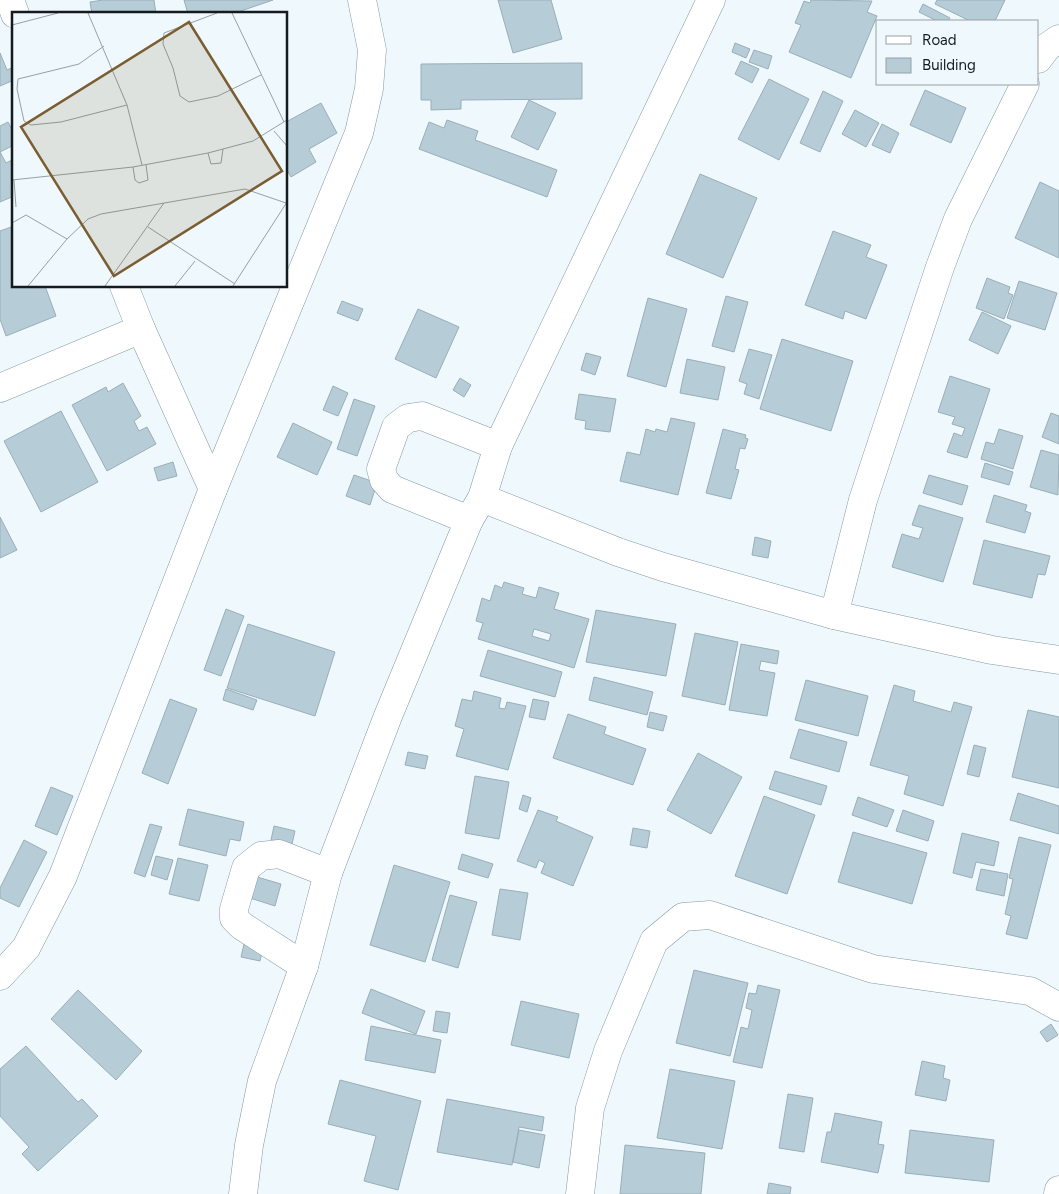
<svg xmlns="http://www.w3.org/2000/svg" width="1059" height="1194" font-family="Figtree,sans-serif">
<rect width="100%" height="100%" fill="#eff9fd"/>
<!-- building -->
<g fill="#b6cdd8" stroke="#98aeb9" fill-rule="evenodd">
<polygon points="103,0 154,0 156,14 92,14 90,2"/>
<polygon points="184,0 273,0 232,14 188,14"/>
<polygon points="498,0 551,0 562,39 513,53"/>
<polygon points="811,0 872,1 867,12 877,16 851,78 789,52 801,25 795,23 804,1 810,3"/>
<polygon points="937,0 1005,0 995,21 970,21 935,4"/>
<polygon points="923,4 950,18 948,21 937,21 919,12"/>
<polygon points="735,43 750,49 746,58 732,52"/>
<polygon points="754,50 772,56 768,69 749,62"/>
<polygon points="0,53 7,70 14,67 14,80 0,86"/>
<polygon points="741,61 759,69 752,83 735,74"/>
<polygon points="582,63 582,99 461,100 461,109 431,110 431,100 421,100 421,64"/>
<polygon points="769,79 809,99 779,160 738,139"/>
<polygon points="925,90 966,108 951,143 910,125"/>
<polygon points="823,91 843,101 820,152 800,143"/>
<polygon points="529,100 556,113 538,150 511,137"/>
<polygon points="321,103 337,133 309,149 316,162 291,177 286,168 286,122"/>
<polygon points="855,110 879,123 866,147 842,134"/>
<polygon points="447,120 478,131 475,140 557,170 547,197 419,149 429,122 444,128"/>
<polygon points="8,122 14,133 14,145 0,152 6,163 14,159 14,196 0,202 0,126"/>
<polygon points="882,124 899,133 890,153 872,145"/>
<polygon points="700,174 757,198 723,278 666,254"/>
<polygon points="1040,182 1059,191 1059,258 1015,238"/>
<polygon points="14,226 14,286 45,286 56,316 6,336 0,319 0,231"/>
<polygon points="833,231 871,245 866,257 887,265 866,319 845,311 843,319 805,305"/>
<polygon points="987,278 1010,287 1008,293 1013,295 1004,319 976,308"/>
<polygon points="1019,281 1057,293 1045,330 1007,318"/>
<polygon points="726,296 748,302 734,352 712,346"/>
<polygon points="648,298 687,309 666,387 627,376"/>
<polygon points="342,301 363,309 358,321 337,313"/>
<polygon points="418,309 459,327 436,378 395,359"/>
<polygon points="982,312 1011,326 998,354 969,340"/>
<polygon points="782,339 853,361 831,431 760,409"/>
<polygon points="749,349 772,355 759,399 744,394 747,384 739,381"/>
<polygon points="586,353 601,357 595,375 581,370"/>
<polygon points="687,359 725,367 718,400 680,393"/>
<polygon points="950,376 990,389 967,458 947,452 954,433 962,436 965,428 952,424 955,417 938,412"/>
<polygon points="460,378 471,385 464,397 453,390"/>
<polygon points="123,383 141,416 134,421 139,431 147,427 156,444 107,471 72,405 106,387 108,392"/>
<polygon points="333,386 348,393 338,416 323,410"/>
<polygon points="579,394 616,399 610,432 585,429 586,421 575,419"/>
<polygon points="354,399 375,406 357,456 337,449"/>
<polygon points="61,411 98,482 41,512 4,441"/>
<polygon points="1051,413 1059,416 1059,444 1042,437"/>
<polygon points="671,418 695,423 678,495 620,481 627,452 640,455 646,429 655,432 656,429 667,432"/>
<polygon points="293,423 332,442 317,475 277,457"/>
<polygon points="723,429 746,435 745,438 748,439 745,449 740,448 735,469 739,470 731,499 706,493"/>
<polygon points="999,429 1023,436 1013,469 981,459 986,442 994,444"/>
<polygon points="1041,450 1059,455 1058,495 1030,487"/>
<polygon points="173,462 177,476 158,481 154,468"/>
<polygon points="985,463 1013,472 1009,485 981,477"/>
<polygon points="354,475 377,483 370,505 346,496"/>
<polygon points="929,475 968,486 962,505 923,493"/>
<polygon points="994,495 1027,505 1025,511 1031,513 1025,533 986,522"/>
<polygon points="919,505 963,518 943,582 892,567 902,534 919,539 923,528 912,525"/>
<polygon points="0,517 17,550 0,558"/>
<polygon points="755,537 771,541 768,558 752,555"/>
<polygon points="984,540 1050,556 1045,575 1038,574 1032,598 973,584"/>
<path d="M504,582L524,588L522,594L536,598L539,587L559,593L554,609L589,619L574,668L478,639L483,623L476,621L482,598L490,601L495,585L502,588ZM534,629L551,634L549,641L532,636Z"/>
<polygon points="226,609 244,616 221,676 204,670"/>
<polygon points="596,610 676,624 666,676 586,662"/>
<polygon points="248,624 335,652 315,716 227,688"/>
<polygon points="695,633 738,642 725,705 682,696"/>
<polygon points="741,644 779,651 777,664 761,661 759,670 775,673 767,716 729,710"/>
<polygon points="488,650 562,672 555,697 480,676"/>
<polygon points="594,677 653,692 647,715 589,700"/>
<polygon points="806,680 868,696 858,736 795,720"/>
<polygon points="894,685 915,691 913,701 951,712 954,702 972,707 943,806 904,794 909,776 870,765"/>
<polygon points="226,689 257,700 253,710 223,700"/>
<polygon points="474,691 501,698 499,708 505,709 507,702 526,706 508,770 456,756 464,729 455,726 462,699 472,701"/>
<polygon points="170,699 197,709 168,784 142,773"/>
<polygon points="533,699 549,702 545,720 529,717"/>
<polygon points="1028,710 1059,717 1059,788 1012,777"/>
<polygon points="650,712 667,716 663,731 647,727"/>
<polygon points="568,714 606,727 604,734 646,749 633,785 553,758"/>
<polygon points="799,729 847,742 839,772 790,758"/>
<polygon points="974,745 986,748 979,777 967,774"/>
<polygon points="408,752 428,756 425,769 405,765"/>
<polygon points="698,753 742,777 711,834 667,810"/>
<polygon points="775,771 827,786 821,805 769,789"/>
<polygon points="475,776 509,782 499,839 465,833"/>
<polygon points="51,787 73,796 57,835 35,826"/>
<polygon points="1018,793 1059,806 1059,834 1010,820"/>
<polygon points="523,795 531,798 527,812 519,809"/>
<polygon points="764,796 815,815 787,894 735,876"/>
<polygon points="858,797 894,810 887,827 852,815"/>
<polygon points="188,809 244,822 240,841 230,839 226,856 179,845"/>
<polygon points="538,810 558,817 556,821 593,837 573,886 541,873 545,863 539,860 536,868 517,861"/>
<polygon points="903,810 934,821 928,841 896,831"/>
<polygon points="150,824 162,827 145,877 134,873"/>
<polygon points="274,826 295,831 292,844 271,840"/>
<polygon points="633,828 650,831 647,848 630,845"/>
<polygon points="853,832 927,853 912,904 838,882"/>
<polygon points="962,833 999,842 994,866 976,862 972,878 953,873"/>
<polygon points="1019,837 1051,845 1027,939 1006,934 1011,916 1005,914 1013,879 1009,878"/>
<polygon points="24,840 47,852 19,907 0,898 0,888"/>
<polygon points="462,854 493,864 488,878 458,869"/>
<polygon points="156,856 173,860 167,880 151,875"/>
<polygon points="178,858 208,865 199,901 169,894"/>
<polygon points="394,865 450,882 425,962 370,945"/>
<polygon points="981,869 1008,874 1004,896 976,890"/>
<polygon points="257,877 281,884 275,906 250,898"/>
<polygon points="500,889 528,893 520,940 492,935"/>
<polygon points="450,895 477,902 458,968 432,960"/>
<polygon points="245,940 264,944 260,961 241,957"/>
<polygon points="694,970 748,983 730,1056 676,1043"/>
<polygon points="758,985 780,990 762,1068 733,1062 741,1027 748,1029 752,1010 746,1008 749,993 756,994"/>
<polygon points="371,989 425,1011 416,1034 362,1013"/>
<polygon points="78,990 142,1051 116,1080 51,1019"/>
<polygon points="521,1001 579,1014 569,1058 511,1045"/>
<polygon points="436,1011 450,1013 447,1033 433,1031"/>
<polygon points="1051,1024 1058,1035 1047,1042 1040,1032"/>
<polygon points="371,1026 441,1040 435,1073 365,1060"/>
<polygon points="26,1046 78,1102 82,1099 98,1116 38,1171 22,1154 29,1147 0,1116 0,1069"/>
<polygon points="922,1061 945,1066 943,1078 950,1080 946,1101 915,1095"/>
<polygon points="670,1069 735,1081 722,1149 657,1138"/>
<polygon points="340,1080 421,1101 398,1190 364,1181 376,1136 328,1124"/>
<polygon points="788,1094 813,1098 804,1152 779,1148"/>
<polygon points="447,1099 544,1117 542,1131 519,1127 512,1165 437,1152"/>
<polygon points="835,1113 882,1122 878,1144 884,1145 878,1173 821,1162 827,1132 831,1132"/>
<polygon points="519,1130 545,1135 539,1168 513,1162"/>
<polygon points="910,1130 994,1140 989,1182 905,1173"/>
<polygon points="625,1145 705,1153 701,1194 620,1194"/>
<polygon points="769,1183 791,1187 790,1194 767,1194"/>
</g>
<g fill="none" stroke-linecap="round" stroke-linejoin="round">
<!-- minor casing -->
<g stroke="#8399a4" stroke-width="29">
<g id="minor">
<polyline points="10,0 15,14"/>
<polyline points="1038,59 1047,47 1059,39"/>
<polyline points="124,286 141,329 213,489"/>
<polyline points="0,388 141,329"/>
<polyline points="482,498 618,552 663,567 834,615 992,650 1059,660"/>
<polyline points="469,520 392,489 384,480 381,469 396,427 408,418 422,416 498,446"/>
<polyline points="834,615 863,500 940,267 958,219 1025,84"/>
<polyline points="304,966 242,926 234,918 234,909 246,868 261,856 279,854 328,873"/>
<polyline points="0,976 26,948 63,876 213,489 359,133 369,89 372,50 362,0"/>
<polyline points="243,1194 249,1145 262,1081 304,966 328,873 388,716 469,520 482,498 498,446 711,0"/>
<polyline points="580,1194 590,1108 608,1051 654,941 683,917 710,915 873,969 1030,991 1059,1007"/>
<polyline points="1058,1194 1059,1190"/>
</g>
</g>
<!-- minor -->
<use href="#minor" stroke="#fff" stroke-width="28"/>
</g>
<!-- overview -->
<g transform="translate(12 12)">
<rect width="275" height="275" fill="#eff9fd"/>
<path fill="none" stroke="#97a0a4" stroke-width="1" d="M76,1L115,93L130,153M205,1L152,21L151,32L161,56L168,84L177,90L206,84L249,63M220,1L272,110M0,13L46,1M92,34L67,52L6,67L5,77L12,109L19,113L49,110L115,93M262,119L275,134M196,141L199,152L209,151L211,137M121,155L123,168L127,171L136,168L134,153M0,168L121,155L196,141L241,129L275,108M2,168L4,195M0,211L14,203L55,227M136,215L223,272M16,274L55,227L76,207L89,202L233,177L274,191M93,274L152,191M163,274L183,249M221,274L275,190"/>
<path fill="#7a5d31" fill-opacity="0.15" stroke="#7a5d31" stroke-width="2.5" d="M177,10L270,159L102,264L9,115Z"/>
<rect width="275" height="275" fill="none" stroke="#131b1f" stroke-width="2.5"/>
</g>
<!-- legend -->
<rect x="876" y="20" width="162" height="65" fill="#eff9fd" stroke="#97a0a4"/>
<rect x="886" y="36" width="25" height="8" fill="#ffffff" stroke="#97a0a4"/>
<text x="922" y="45" font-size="15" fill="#131b1f">Road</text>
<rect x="886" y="58" width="25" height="15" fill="#b6cdd8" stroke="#97a0a4"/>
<text x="922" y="70" font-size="15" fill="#131b1f">Building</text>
</svg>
